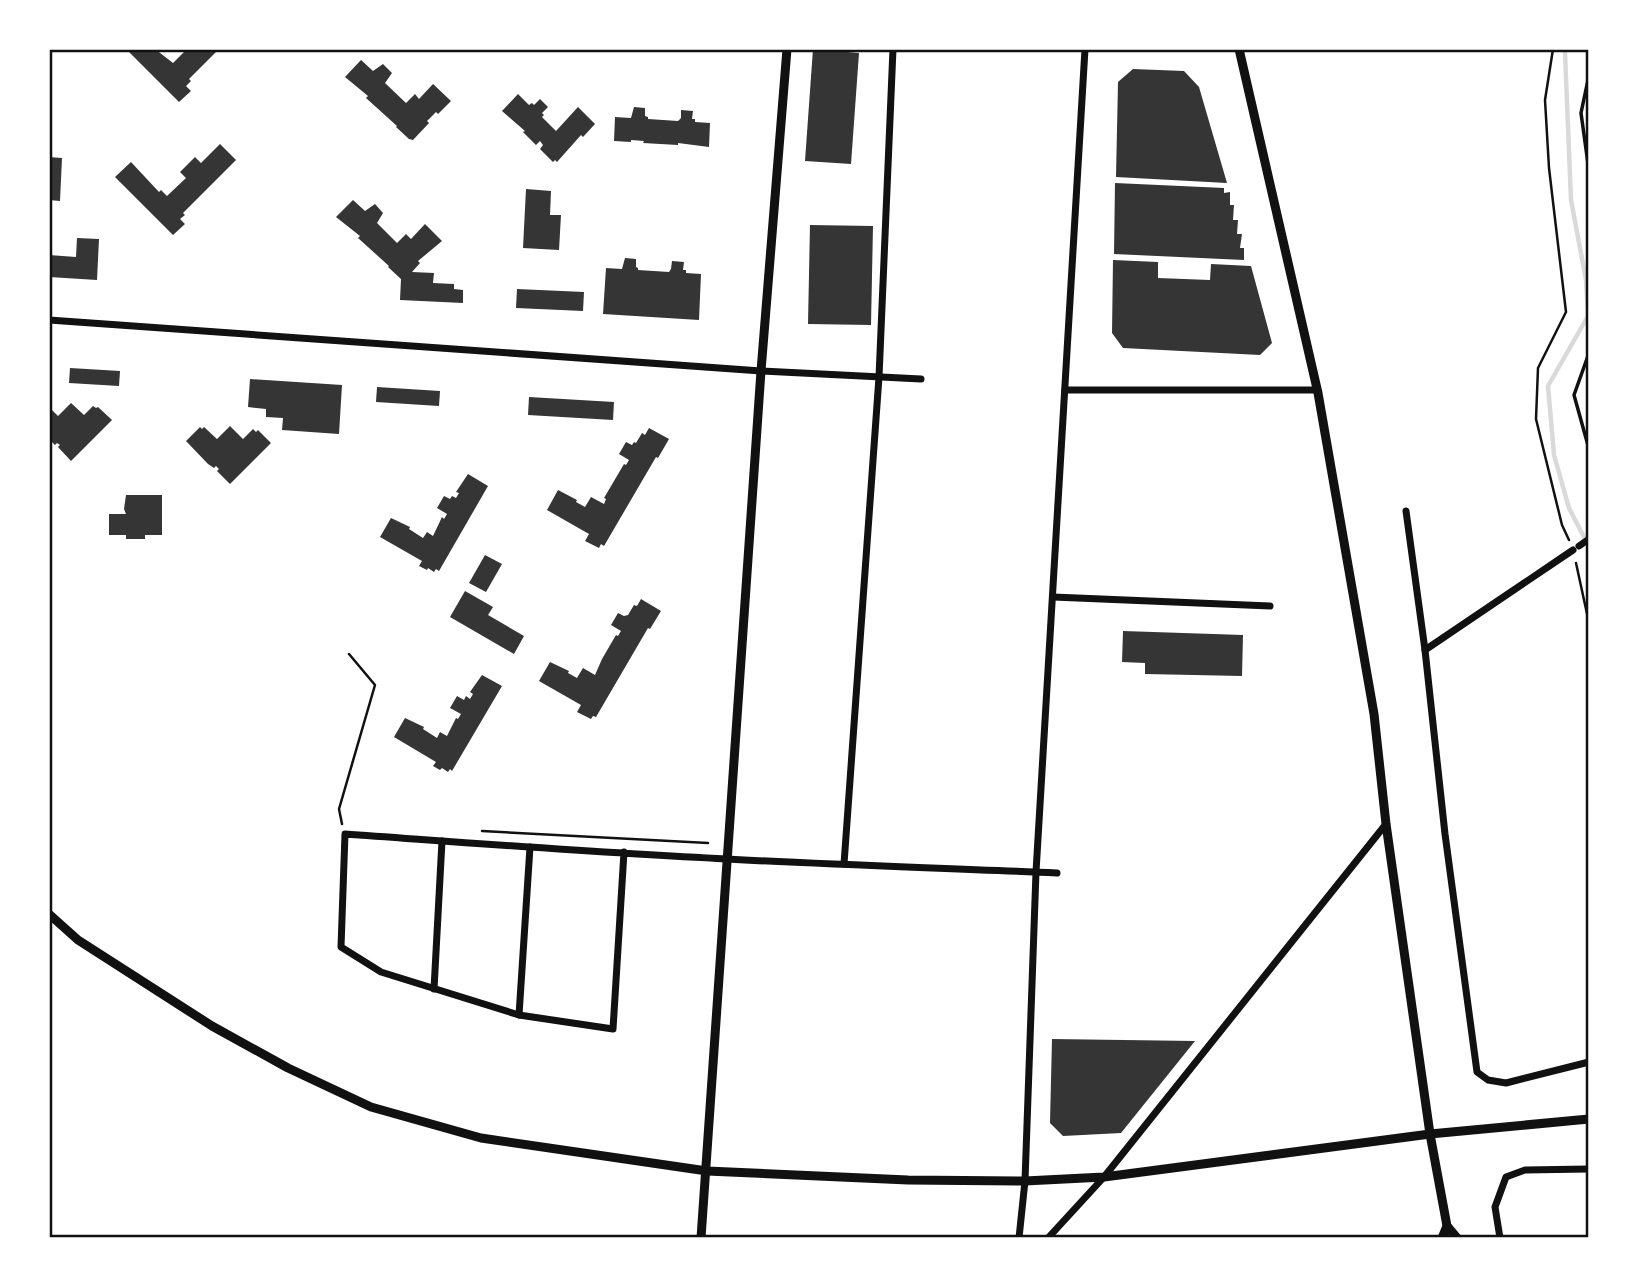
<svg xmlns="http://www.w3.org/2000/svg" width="1638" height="1287" font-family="Arial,sans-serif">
<rect width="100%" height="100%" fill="#fff"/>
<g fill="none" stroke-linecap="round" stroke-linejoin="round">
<!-- stream -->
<polyline stroke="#d9d9d9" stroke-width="4.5" points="1564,49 1565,53 1571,200 1586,280 1588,316 1548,386 1554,455 1569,508 1589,547"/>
</g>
<!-- building -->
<g fill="#353535">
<polygon points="126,49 155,49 173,63 187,49 219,49 189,79 191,81 186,86 191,91 179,102"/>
<polygon points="813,49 859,53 851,164 805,161"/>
<polygon points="361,60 373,71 383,64 392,73 385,83 406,103 415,94 419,99 433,84 451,101 438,114 436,112 427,121 429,123 413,140 409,139 396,127 397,126 366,98 368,96 345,77"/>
<polygon points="1133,69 1184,71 1199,87 1227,183 1116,177 1118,82"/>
<polygon points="518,94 529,105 532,103 534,105 540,99 548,107 542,113 544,115 542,117 556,131 578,107 595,124 583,137 581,135 557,162 555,160 553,162 540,149 543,145 540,141 536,145 523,132 525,131 502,111"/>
<polygon points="634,107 645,108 645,116 648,117 648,119 678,121 681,118 681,110 693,111 692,119 695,119 695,122 710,123 709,147 678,143 678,145 643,143 644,141 631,140 631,142 614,141 615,117 631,118"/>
<polygon points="220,144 236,160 183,213 185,215 180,219 185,224 173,235 115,177 131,162 159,192 161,190 167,196 186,178 180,172 195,157 201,163"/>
<polygon points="49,157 62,158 60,201 49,200"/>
<polygon points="1115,183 1224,188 1224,193 1230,192 1230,205 1234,205 1233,220 1238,220 1237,234 1242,234 1240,248 1244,248 1244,260 1114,254"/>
<polygon points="526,189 551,191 550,215 561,215 559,250 523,248"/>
<polygon points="353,200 365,211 375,204 383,213 377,223 397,243 406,234 411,239 425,224 442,241 418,261 420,263 412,272 434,273 433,283 454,284 454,289 463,290 463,303 400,300 401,279 388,267 389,266 358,238 360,236 336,217"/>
<polygon points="810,225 873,226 871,325 808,324"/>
<polygon points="77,238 99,239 97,280 49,277 49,255 76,257"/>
<polygon points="625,258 636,259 636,267 638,268 638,270 669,272 671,269 672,261 684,262 683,270 686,270 686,273 701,274 699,320 603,314 606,268 622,269"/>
<polygon points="1113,260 1158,262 1158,278 1210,280 1211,264 1251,266 1272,343 1260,355 1123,348 1112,333"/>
<polygon points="517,289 584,292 583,311 516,308"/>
<polygon points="70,368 120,371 119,386 69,383"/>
<polygon points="250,379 342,385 339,434 282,430 283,418 266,417 266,409 248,407"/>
<polygon points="377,387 440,391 439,406 376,402"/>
<polygon points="529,397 614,402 613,420 528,415"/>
<polygon points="71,403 84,415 93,406 96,408 98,407 112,420 71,461 58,447 60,445 57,443 55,445 49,439 49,407 58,416"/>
<polygon points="230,426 243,439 253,429 256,432 258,430 271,443 230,484 217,471 219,469 216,466 214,468 208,464 186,441 200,427 202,429 204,427 217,439"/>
<polygon points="649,428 669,439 658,458 656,457 604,546 601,544 599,548 585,541 589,534 547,510 558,490 577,500 576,502 585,507 591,497 604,504 606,499 604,498 624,464 626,465 629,460 619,454 626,442 632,445 634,442 636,443 642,433 645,435"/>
<polygon points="468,474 488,486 439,571 436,569 434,572 428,568 427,570 419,566 422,561 380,537 391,518 410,527 409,529 423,538 427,532 433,536 442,517 444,519 447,514 437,508 444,496 450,499 452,496 456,498 459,493 456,492"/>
<polygon points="126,495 162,495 162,535 145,535 145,539 126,539 126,535 109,535 109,514 126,514 124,509"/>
<polygon points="485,555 502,564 486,592 469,583"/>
<polygon points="465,591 493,607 488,615 524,636 514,654 450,617"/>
<polygon points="641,599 661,611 650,629 648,628 596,717 593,716 591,719 577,712 581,705 539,681 550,662 569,671 568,673 577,678 583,668 595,675 602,659 616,635 618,636 621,631 611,625 618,613 624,616 628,615 634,605 637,606"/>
<polygon points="1123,631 1243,635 1242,676 1145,674 1145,663 1122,662"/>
<polygon points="482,675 502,686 452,771 450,769 448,772 442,768 440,770 433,766 436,762 394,737 405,718 424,727 423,729 437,738 440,732 447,736 456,718 458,719 461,714 450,708 457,696 464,700 466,696 470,699 473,694 470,692"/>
<polygon points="1052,1039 1195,1041 1121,1133 1063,1136 1050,1123"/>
</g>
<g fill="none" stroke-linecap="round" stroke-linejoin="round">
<!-- path -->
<g stroke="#111" stroke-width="2.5">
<polyline points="1553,49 1545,100 1549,168 1566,312 1538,368 1536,419 1562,525 1569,540"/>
<polyline points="1576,563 1589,623"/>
<polyline points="342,824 339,809 375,685 349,654"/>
<polyline points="482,831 708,843"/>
</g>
<!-- service -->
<g stroke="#111" stroke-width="3.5">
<polyline points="1589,75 1581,113 1589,171"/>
<polyline points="1589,353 1574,395 1589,449"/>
</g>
<!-- minor -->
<g stroke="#111" stroke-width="7">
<polyline points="49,320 761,371 921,379"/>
<polyline points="1065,390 1317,390"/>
<polyline points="1406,511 1425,650 1445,834 1477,1072 1488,1080 1506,1083 1589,1062"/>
<polyline points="1579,546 1589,539"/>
<polyline points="1053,597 1270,606"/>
<polyline points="1425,650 1573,550"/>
<path d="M624,852L613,1029L519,1015L381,972L341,947L345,834C472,843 600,853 727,859C837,865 947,868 1057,873"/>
<polyline points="844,864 879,377 893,49"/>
<polyline points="434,989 442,841"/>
<polyline points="519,1015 530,847"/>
<polyline points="1019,1238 1025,1181 1036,872 1085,49"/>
<polyline points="1048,1238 1104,1177 1386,824"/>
<polyline points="1500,1238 1495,1207 1506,1177 1525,1170 1589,1169"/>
</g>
<!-- tertiary -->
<g stroke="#111" stroke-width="9">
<polyline points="1239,49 1318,393 1374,714 1386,824 1430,1134 1447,1226 1457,1238"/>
<polyline points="49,914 78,940 212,1026 288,1068 371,1107 481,1138 707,1171 908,1180 1025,1181 1104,1177 1430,1134 1589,1119"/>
<polyline points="701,1238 761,371 787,49"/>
<polyline points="1442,1238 1447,1226"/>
</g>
</g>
<!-- border -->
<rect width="1638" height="1287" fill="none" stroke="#ffffff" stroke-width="102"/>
<rect x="51" y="51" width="1536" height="1185" fill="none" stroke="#111" stroke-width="2.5"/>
</svg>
